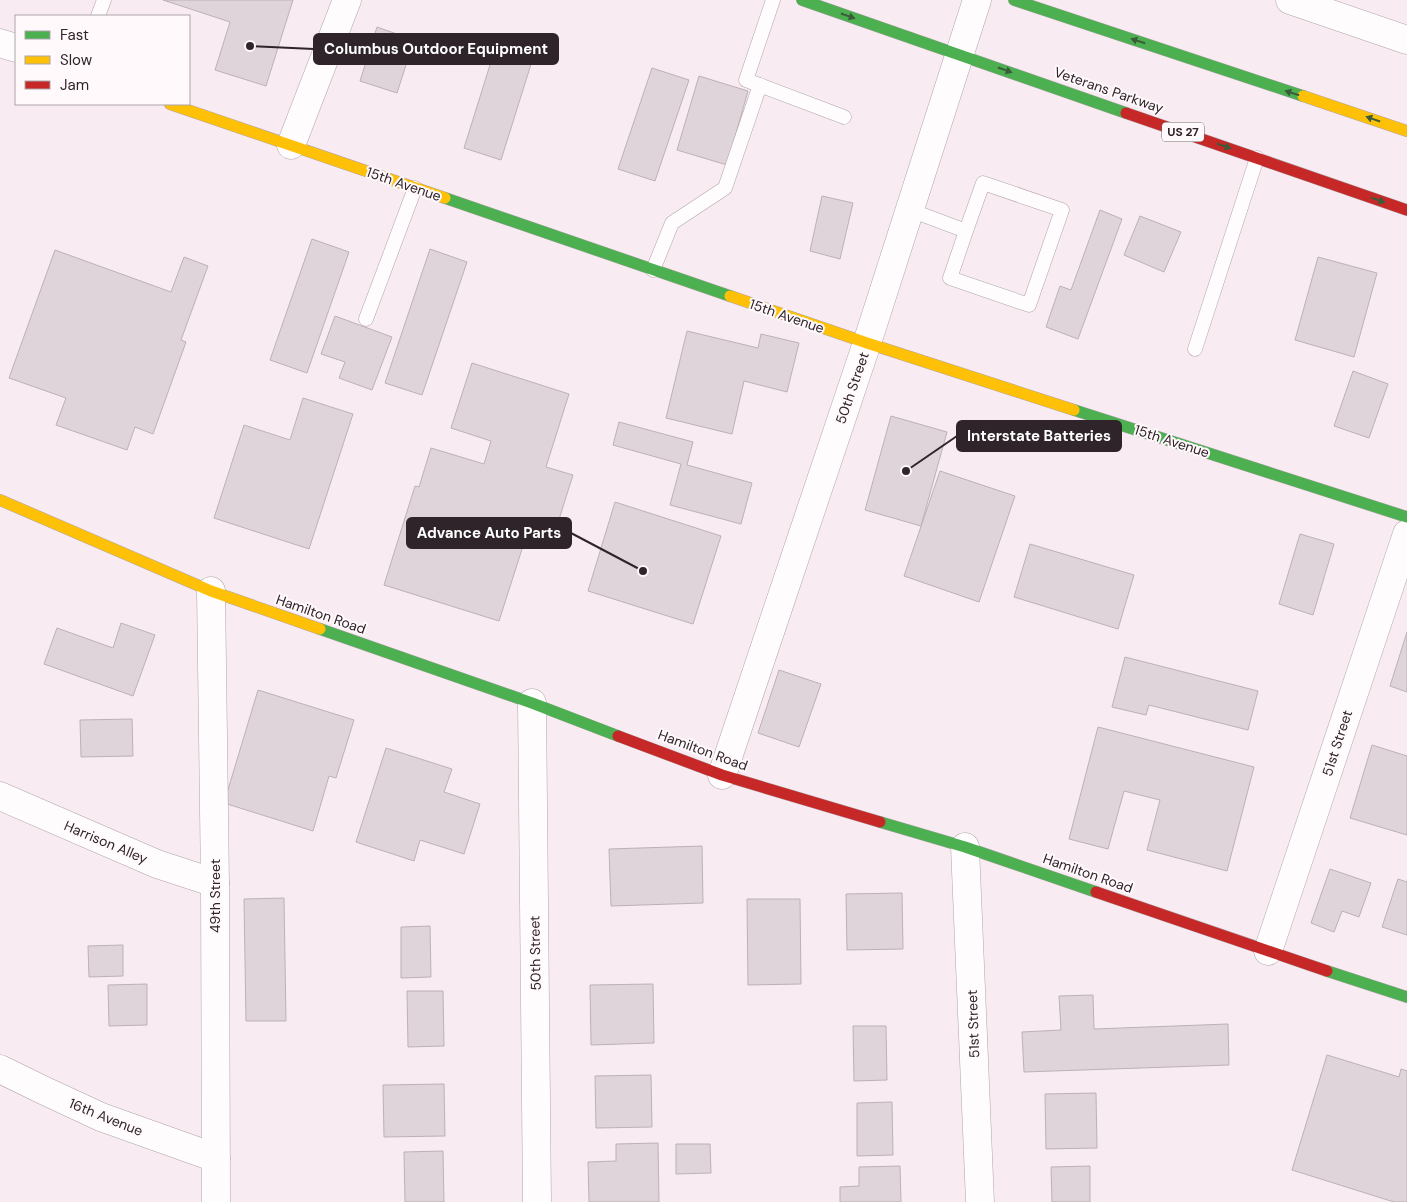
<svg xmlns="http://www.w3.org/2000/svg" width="1407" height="1202" font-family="'DM Sans',sans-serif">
<rect width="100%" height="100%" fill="#f8ecf2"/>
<!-- building -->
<g fill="#dfd4d9" stroke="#bcb1b6">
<polygon points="163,0 293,0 266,86 215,70 230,22"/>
<polygon points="377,27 414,40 397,93 360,81"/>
<polygon points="495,49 532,61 501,160 464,148"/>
<polygon points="652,68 689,80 655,181 618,169"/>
<polygon points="699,76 748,91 727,165 677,150"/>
<polygon points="822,196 853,203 840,259 810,251"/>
<polygon points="1100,210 1122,219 1078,339 1046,327 1060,286 1071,290"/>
<polygon points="1140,216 1181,232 1164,272 1124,255"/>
<polygon points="312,239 349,252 307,373 270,360"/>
<polygon points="430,249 467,262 422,395 385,383"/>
<polygon points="55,250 171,292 184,257 208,266 181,340 186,342 153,434 135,427 127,450 56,425 66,398 9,378"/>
<polygon points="1318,257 1377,273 1354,357 1295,340"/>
<polygon points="335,316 392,337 372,390 339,378 345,362 321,354"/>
<polygon points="687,331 758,348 761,334 799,343 787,392 744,381 732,434 666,418"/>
<polygon points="472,363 569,394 546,467 573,475 556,529 531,521 499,621 384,585 415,486 419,487 431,448 484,464 491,441 451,428"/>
<polygon points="1353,371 1388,384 1369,438 1334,426"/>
<polygon points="303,398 353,414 309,549 214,518 244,425 290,440"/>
<polygon points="891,416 947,432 921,526 865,510"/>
<polygon points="619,422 693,442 687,465 752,483 741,524 670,505 681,464 613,445"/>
<polygon points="940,471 1015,496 979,602 904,576"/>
<polygon points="615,502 721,536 693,624 588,591"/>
<polygon points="1300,534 1334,544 1313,615 1279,604"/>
<polygon points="1030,544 1134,575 1118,629 1014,597"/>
<polygon points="121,623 155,635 133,696 44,664 57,628 113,648"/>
<polygon points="1407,632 1407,692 1390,686"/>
<polygon points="1125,657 1258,691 1248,730 1149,705 1146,715 1112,707"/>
<polygon points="779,670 821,684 799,747 758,733"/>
<polygon points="258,690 354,720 336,778 329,776 313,831 224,803"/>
<polygon points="132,719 133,756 81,757 80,720"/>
<polygon points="1098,727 1254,767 1227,871 1147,850 1160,800 1124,791 1108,849 1069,839"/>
<polygon points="1372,745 1407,756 1407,835 1350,818"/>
<polygon points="386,748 452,769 444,792 480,804 464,854 420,840 414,861 356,842"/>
<polygon points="702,846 703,903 611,906 609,849"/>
<polygon points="1330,869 1371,883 1359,917 1342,911 1334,932 1311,923"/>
<polygon points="1398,879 1407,882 1407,935 1382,927"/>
<polygon points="902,893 903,949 847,950 846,894"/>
<polygon points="284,898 286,1021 246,1021 244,899"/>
<polygon points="747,899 800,899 801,984 748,985"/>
<polygon points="430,926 431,977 401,978 401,927"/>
<polygon points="123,945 123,976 89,977 88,946"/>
<polygon points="147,984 147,1025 109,1026 108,985"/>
<polygon points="653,984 654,1043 591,1045 590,985"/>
<polygon points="407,991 443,991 444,1046 408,1047"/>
<polygon points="1093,995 1094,1029 1228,1024 1229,1065 1024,1072 1022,1032 1061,1030 1059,996"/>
<polygon points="853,1026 886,1026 887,1080 854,1081"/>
<polygon points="1327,1055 1399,1077 1401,1069 1407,1071 1407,1202 1394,1202 1292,1170"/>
<polygon points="651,1075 652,1127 596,1128 595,1076"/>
<polygon points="444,1084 445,1136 384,1137 383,1085"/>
<polygon points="1096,1093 1097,1148 1046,1149 1045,1094"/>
<polygon points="892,1102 893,1155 857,1156 857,1103"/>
<polygon points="658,1143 659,1202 589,1202 588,1162 616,1161 616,1144"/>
<polygon points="676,1144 710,1144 711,1173 676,1174"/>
<polygon points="443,1151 444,1202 405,1202 404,1152"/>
<polygon points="900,1166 901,1202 840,1202 840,1187 859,1186 859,1167"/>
<polygon points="1090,1166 1090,1202 1052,1202 1051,1167"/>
</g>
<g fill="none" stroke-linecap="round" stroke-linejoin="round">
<!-- lane casing -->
<g stroke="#afa4a9" stroke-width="15">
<g id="lane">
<polyline points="773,0 746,80 844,117"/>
<polyline points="98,16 104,0"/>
<polyline points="910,210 966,231 950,278 1029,305 1062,210 983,183 966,231"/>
<polyline points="653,270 672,223 725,188 760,85"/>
<polyline points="366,319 415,188"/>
<polyline points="1195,349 1257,158"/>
</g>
</g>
<!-- street casing -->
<g stroke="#afa4a9" stroke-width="29">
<g id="street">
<polyline points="1290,0 1407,40"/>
<polyline points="0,43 16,48"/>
<polyline points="291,145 347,0"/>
<polyline points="211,591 215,883 216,1202"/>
<polyline points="532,703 537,1202"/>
<polyline points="722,775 867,343 977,0"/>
<polyline points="0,796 157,864 215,883"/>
<polyline points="965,847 980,1202"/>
<polyline points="1268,951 1407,534"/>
<polyline points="0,1069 45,1091 101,1117 216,1158"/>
</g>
</g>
<!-- fast casing -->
<g stroke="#afa4a9" stroke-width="12">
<g id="fast">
<polyline points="802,0 1126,113"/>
<polyline points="1014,0 1303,96"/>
<polyline points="445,198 730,296"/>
<polyline points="1074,410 1407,517"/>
<polyline points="320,629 532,703 618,736"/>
<polyline points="880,822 965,847 1096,892"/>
<polyline points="1327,971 1407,997"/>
</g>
</g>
<!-- slow casing -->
<g stroke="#afa4a9" stroke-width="12">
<g id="slow">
<polyline points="1303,96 1407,131"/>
<polyline points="170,104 445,198"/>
<polyline points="730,296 867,343 1074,410"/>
<polyline points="0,500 211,591 320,629"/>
</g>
</g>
<!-- jam casing -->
<g stroke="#afa4a9" stroke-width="12">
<g id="jam">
<polyline points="1126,113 1407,210"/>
<polyline points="618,736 722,775 880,822"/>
<polyline points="1096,892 1327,971"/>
</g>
</g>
<!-- lane -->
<use href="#lane" stroke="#fefcfd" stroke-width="14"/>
<!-- street -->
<use href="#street" stroke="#fefcfd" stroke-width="28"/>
<!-- fast -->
<use href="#fast" stroke="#4caf50" stroke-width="11"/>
<!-- slow -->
<use href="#slow" stroke="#ffc107" stroke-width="11"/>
<!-- jam -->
<use href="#jam" stroke="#c62828" stroke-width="11"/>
</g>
<!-- one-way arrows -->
<defs><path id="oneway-solid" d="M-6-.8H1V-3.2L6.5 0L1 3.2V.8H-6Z" transform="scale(1.25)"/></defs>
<g fill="#3a5c39">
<use href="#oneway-solid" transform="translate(848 16) rotate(19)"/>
<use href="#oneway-solid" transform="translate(1138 41) rotate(-162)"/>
<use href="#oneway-solid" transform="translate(1005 70) rotate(19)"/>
<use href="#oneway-solid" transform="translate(1292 93) rotate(-162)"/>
<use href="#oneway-solid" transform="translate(1373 119) rotate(-161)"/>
<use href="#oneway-solid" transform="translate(1224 146) rotate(19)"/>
<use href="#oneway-solid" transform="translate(1378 200) rotate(19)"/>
</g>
<g text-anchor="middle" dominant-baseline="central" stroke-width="4" stroke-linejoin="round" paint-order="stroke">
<!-- shield labels -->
<rect fill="#fff9fc" stroke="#6d6468" stroke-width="1" x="1162" y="122.5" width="42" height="19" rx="4"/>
<g font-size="12" font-weight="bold" fill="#2e2429">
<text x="1183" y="132">US 27</text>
</g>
<!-- street labels -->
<g font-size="14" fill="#2e2429" stroke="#fff9fc">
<text transform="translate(1109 90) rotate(19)">Veterans Parkway</text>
<text transform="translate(404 184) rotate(19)">15th Avenue</text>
<text transform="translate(787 316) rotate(19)">15th Avenue</text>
<text transform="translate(852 388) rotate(-71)">50th Street</text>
<text transform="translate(1172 441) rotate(18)">15th Avenue</text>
<text transform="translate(321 614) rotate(19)">Hamilton Road</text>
<text transform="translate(1337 743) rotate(-72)">51st Street</text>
<text transform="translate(703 750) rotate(20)">Hamilton Road</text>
<text transform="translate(106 842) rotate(23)">Harrison Alley</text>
<text transform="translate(1088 873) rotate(19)">Hamilton Road</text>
<text transform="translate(215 896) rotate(-90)">49th Street</text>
<text transform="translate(535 953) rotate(-91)">50th Street</text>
<text transform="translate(973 1024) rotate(-92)">51st Street</text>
<text transform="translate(106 1117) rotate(22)">16th Avenue</text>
</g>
</g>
<!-- callouts -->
<path fill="none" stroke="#2e2429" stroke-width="2" d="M250 46L314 49M906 471L957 436M643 571L571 533"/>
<g fill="#2e2429" stroke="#fff9fc" stroke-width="2">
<circle cx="250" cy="46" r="5"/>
<circle cx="906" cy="471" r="5"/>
<circle cx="643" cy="571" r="5"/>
</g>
<g fill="#2e2429" stroke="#2e2429" stroke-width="2">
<rect x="314" y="34" width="244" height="30" rx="5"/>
<rect x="957" y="421" width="164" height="30" rx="5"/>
<rect x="407" y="518" width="164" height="30" rx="5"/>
</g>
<g font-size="15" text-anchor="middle" font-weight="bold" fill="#fff">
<text x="436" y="54">Columbus Outdoor Equipment</text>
<text x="1039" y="441">Interstate Batteries</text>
<text x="489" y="538">Advance Auto Parts</text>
</g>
<!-- legend -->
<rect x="15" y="15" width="175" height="90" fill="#fff9fc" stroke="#aba4a8"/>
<rect x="25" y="31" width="25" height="8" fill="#4caf50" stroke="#aba4a8"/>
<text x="60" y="40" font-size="15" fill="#2e2429">Fast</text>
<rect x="25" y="56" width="25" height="8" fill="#ffc107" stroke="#aba4a8"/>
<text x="60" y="65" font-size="15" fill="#2e2429">Slow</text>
<rect x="25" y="81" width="25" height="8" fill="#c62828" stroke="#aba4a8"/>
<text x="60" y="90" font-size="15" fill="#2e2429">Jam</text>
</svg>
